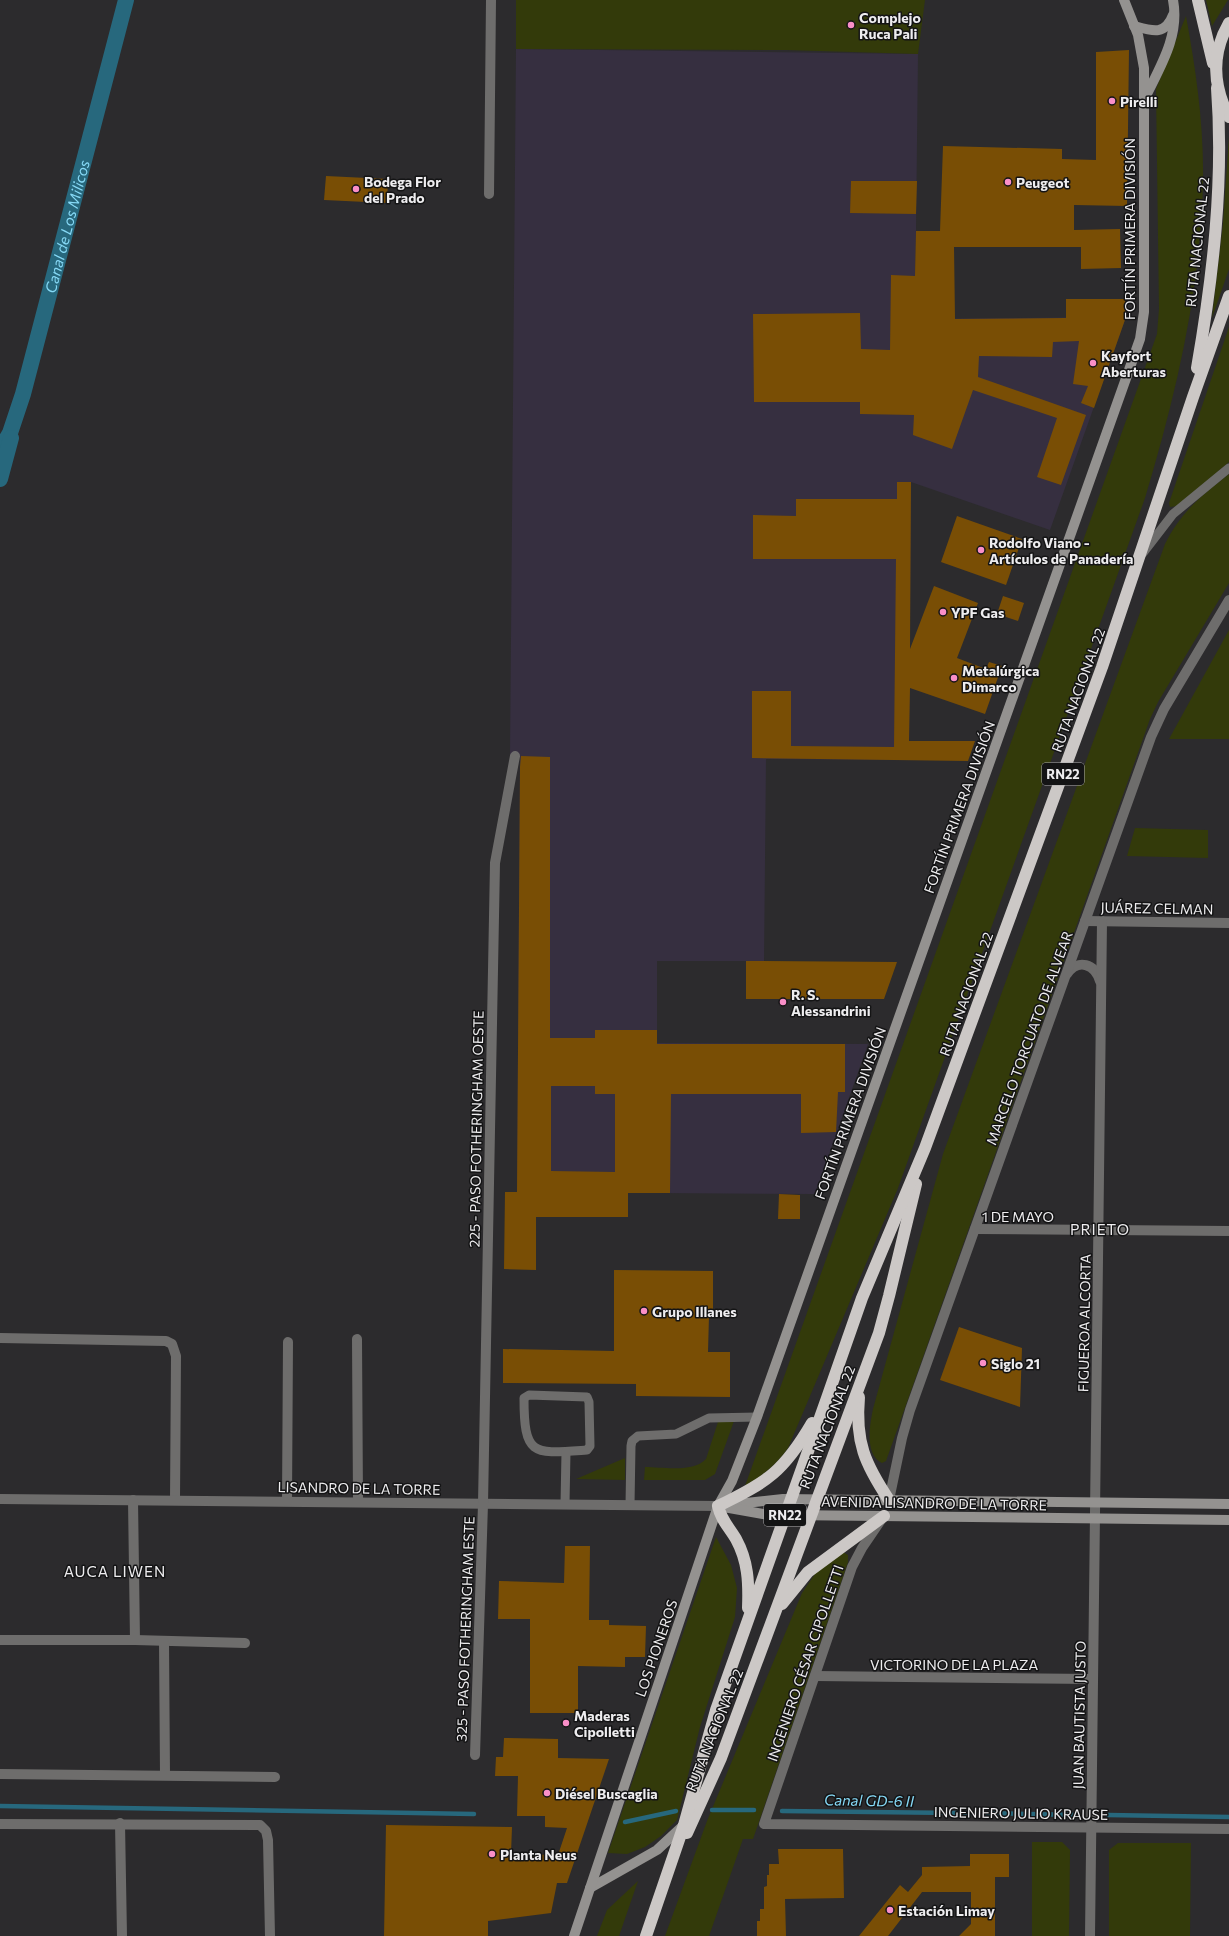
<svg xmlns="http://www.w3.org/2000/svg" width="1229" height="1936" font-family="Commissioner,sans-serif">
<rect width="100%" height="100%" fill="#2c2b2d"/>
<!-- commercial -->
<polygon fill="#362f40" points="516,49 918,54 915,319 1126,317 1050,530 911,482 909,760 766,759 764,961 657,961 657,1043 868,1044 815,1194 517,1192 520,757 510,756"/>
<!-- green -->
<g fill="#333a0a">
<polygon points="516,0 925,0 918,54 786,50 516,49"/>
<polygon points="1206,0 1228,0 1212,26"/>
<path d="M1186,16C1196,71 1204,125 1203,181C1201,289 1176,395 1145,498L898,1188L788,1448C776,1465 762,1476 745,1486L1157,334L1159,309L1156,89Z"/>
<polygon points="1229,136 1229,269 1212,318 1223,224"/>
<polygon points="1229,327 1229,462 1177,506 1170,507 1169,503"/>
<path d="M1229,474V583L1158,702L1150,719L886,1461L882,1463C864,1454 870,1424 873,1409L943,1154L1165,544C1181,512 1201,496 1229,474Z"/>
<polygon points="1229,630 1229,739 1169,739"/>
<polygon points="1135,828 1208,830 1208,858 1127,856"/>
<path d="M734,1421L715,1474L705,1480H644L645,1467C662,1467 693,1473 706,1459L718,1422Z"/>
<polygon points="625,1458 625,1480 576,1479"/>
<polygon points="716,1537 731,1565 737,1588 735,1617 700,1727 677,1820 661,1836 645,1847 627,1854 608,1853"/>
<polygon points="843,1552 848,1555 848,1562 753,1839 743,1839 709,1936 665,1936 707,1821 802,1593 817,1571"/>
<polygon points="1032,1842 1062,1842 1070,1850 1069,1936 1032,1936"/>
<polygon points="1118,1843 1191,1843 1190,1936 1109,1936 1109,1850"/>
<polygon points="638,1881 619,1936 597,1936 607,1910"/>
</g>
<g fill="none" stroke-linecap="round" stroke-linejoin="round">
<!-- stream -->
<g stroke="#27687d" stroke-width="4.5">
<polyline points="0,1806 474,1814"/>
<polyline points="712,1810 754,1810"/>
<polyline points="782,1811 957,1813"/>
<polyline points="965,1813 972,1813"/>
<polyline points="985,1813 1078,1815"/>
<polyline points="1108,1815 1229,1817"/>
<polyline points="625,1822 676,1811"/>
</g>
<!-- canal -->
<g stroke="#27687d" stroke-width="16">
<path id="s1" d="M0,450L10,433L23,394L126,0"/>
<polyline points="0,479 11,438"/>
</g>
</g>
<!-- building -->
<g fill="#794e05" fill-rule="evenodd">
<polygon points="1129,50 1127,206 1074,205 1074,230 1120,229 1121,268 1081,269 1081,247 954,247 955,319 1066,318 1066,299 1125,299 1126,317 1094,408 1081,403 1088,386 1073,384 1079,341 1053,342 1052,357 979,356 978,377 1086,415 1061,485 1037,477 1057,418 973,390 952,449 913,435 914,415 860,414 860,402 754,402 753,314 860,313 861,349 890,350 891,275 915,276 916,231 940,231 943,146 1062,149 1062,159 1096,160 1096,52"/>
<polygon points="326,176 388,179 387,203 324,200"/>
<polygon points="851,181 917,181 916,214 850,213"/>
<polygon points="897,482 911,482 910,649 934,586 978,603 957,658 986,669 989,662 1002,666 985,714 910,688 909,741 975,741 968,761 752,758 752,691 791,691 791,746 894,747 896,559 753,559 753,515 796,516 796,499 897,499"/>
<polygon points="957,516 1022,539 1006,585 941,562"/>
<polygon points="1003,596 1024,603 1018,621 997,614"/>
<path d="M521,756L550,757V1038H595V1030H657V1044H845V1092H838L836,1132L801,1133V1094H671L670,1193H628V1217H536V1270L504,1269L505,1192H517L520,767ZM551,1086H595V1094H615V1172L551,1171Z"/>
<polygon points="746,961 764,961 897,962 884,999 746,999"/>
<polygon points="779,1194 800,1195 800,1219 778,1219"/>
<polygon points="614,1270 713,1271 713,1316 709,1316 708,1352 730,1352 730,1397 636,1396 636,1384 503,1383 503,1349 614,1351"/>
<polygon points="959,1327 1022,1348 1020,1407 940,1380"/>
<polygon points="565,1546 590,1546 589,1620 609,1620 609,1625 646,1626 645,1657 625,1657 625,1667 578,1666 578,1713 530,1713 530,1619 498,1619 499,1581 564,1583"/>
<polygon points="504,1738 558,1739 558,1758 609,1759 567,1883 557,1883 551,1913 488,1921 488,1936 384,1936 386,1825 512,1827 511,1854 558,1855 567,1828 545,1827 545,1816 517,1816 518,1776 495,1776 496,1757 503,1757"/>
<polygon points="778,1849 843,1849 844,1898 785,1899 786,1936 757,1936 757,1921 760,1921 760,1909 764,1909 764,1887 767,1886 767,1875 769,1875 769,1864 779,1864"/>
<polygon points="970,1854 1009,1854 1009,1877 995,1877 995,1936 959,1936 971,1924 971,1892 922,1892 888,1936 859,1936 900,1885 908,1892 922,1875 922,1867 970,1866"/>
</g>
<g fill="none" stroke-linecap="round" stroke-linejoin="round">
<!-- lane -->
<g stroke="#6e6d6c" stroke-width="9">
<polyline points="1143,553 1173,514 1229,468"/>
<path d="M529,1395L587,1397L589,1402L590,1446L587,1450C533,1454 524,1457 524,1398Z"/>
<polyline points="565,1504 566,1452"/>
<polyline points="630,1505 631,1446 632,1441 638,1436 676,1434 709,1418 757,1417"/>
</g>
<!-- street -->
<g stroke="#6e6d6c" stroke-width="10">
<polyline points="489,194 491,0"/>
<polyline points="1085,921 1229,923"/>
<path d="M1067,974C1078,958 1095,964 1100,981"/>
<polyline points="975,1229 1229,1231"/>
<polyline points="0,1338 166,1341 172,1344 176,1356 175,1500"/>
<polyline points="357,1339 358,1502"/>
<polyline points="0,1499 718,1506"/>
<polyline points="133,1500 135,1640"/>
<polyline points="889,1500 902,1438 910,1410 1151,737 1164,709 1229,600"/>
<polyline points="287,1501 288,1342"/>
<polyline points="881,1520 862,1548 852,1567 764,1824 1229,1829"/>
<polyline points="0,1640 135,1640 245,1643"/>
<polyline points="164,1642 165,1775"/>
<polyline points="815,1676 1093,1679"/>
<polyline points="475,1755 483,1504 495,863 515,756"/>
<polyline points="0,1774 275,1777"/>
<polyline points="120,1823 122,1936"/>
<polyline points="0,1824 260,1825 266,1831 268,1840 270,1936"/>
<polyline points="1090,1936 1102,921"/>
</g>
<!-- secondary -->
<g stroke="#949290" stroke-width="10">
<path d="M1134,26C1152,31 1165,36 1173,15"/>
<path d="M1145,98C1160,67 1180,36 1173,0"/>
<polyline points="728,1505 783,1499 1229,1504"/>
<polyline points="718,1506 763,1514 785,1515 1229,1520"/>
<polyline points="590,1888 657,1850 684,1825"/>
<polyline points="574,1936 718,1506 732,1481 757,1417 1140,339 1144,312 1144,68 1138,35 1124,0"/>
</g>
<!-- highway -->
<g stroke="#ccc8c6" stroke-width="12">
<polyline points="1198,0 1213,63"/>
<path d="M1229,23C1211,54 1213,86 1229,117"/>
<path d="M1197,368C1213,276 1224,182 1217,88"/>
<path d="M859,1397C855,1442 865,1464 889,1500"/>
<polyline points="782,1604 808,1572 884,1516"/>
<path d="M748,1608C749,1582 748,1561 736,1539C729,1527 721,1520 718,1506C768,1482 784,1471 812,1423"/>
<polyline points="687,1833 721,1758 879,1333 889,1296 916,1184"/>
<polyline points="646,1936 684,1825 716,1710 827,1398 862,1298 925,1148 1102,667 1193,397 1229,296"/>
</g>
</g>
<!-- markers -->
<g fill="#fa8fc8" stroke="#141415" stroke-width="1.5">
<circle cx="851" cy="25" r="4"/>
<circle cx="1112" cy="101" r="4"/>
<circle cx="1008" cy="182" r="4"/>
<circle cx="356" cy="189" r="4"/>
<circle cx="1093" cy="363" r="4"/>
<circle cx="981" cy="550" r="4"/>
<circle cx="943" cy="612" r="4"/>
<circle cx="954" cy="678" r="4"/>
<circle cx="783" cy="1002" r="4"/>
<circle cx="644" cy="1311" r="4"/>
<circle cx="983" cy="1363" r="4"/>
<circle cx="566" cy="1723" r="4"/>
<circle cx="547" cy="1793" r="4"/>
<circle cx="492" cy="1854" r="4"/>
<circle cx="890" cy="1910" r="4"/>
</g>
<g text-anchor="middle" dominant-baseline="central" stroke-width="3" stroke-linejoin="round" paint-order="stroke">
<!-- shield labels -->
<g fill="#141415" stroke="#adacae" stroke-width="1">
<rect x="1042" y="763" width="42" height="22" rx="3"/>
<rect x="764" y="1504" width="42" height="22" rx="3"/>
</g>
<g font-size="13" font-weight="bold" fill="#eeedef">
<text x="1063" y="774">RN22</text>
<text x="785" y="1515">RN22</text>
</g>
<!-- poi labels -->
<g font-size="14" font-weight="bold" fill="#eeedef" stroke="#141415" text-anchor="start">
<text x="859" y="17">Complejo<tspan x="859" dy="16">Ruca Pali</tspan></text>
<text x="1120" y="101">Pirelli</text>
<text x="364" y="181">Bodega Flor<tspan x="364" dy="16">del Prado</tspan></text>
<text x="1016" y="182">Peugeot</text>
<text x="1101" y="355">Kayfort<tspan x="1101" dy="16">Aberturas</tspan></text>
<text x="989" y="542">Rodolfo Viano -<tspan x="989" dy="16">Artículos de Panadería</tspan></text>
<text x="951" y="612">YPF Gas</text>
<text x="962" y="670">Metalúrgica<tspan x="962" dy="16">Dimarco</tspan></text>
<text x="791" y="994">R. S.<tspan x="791" dy="16">Alessandrini</tspan></text>
<text x="652" y="1311">Grupo Illanes</text>
<text x="991" y="1363">Siglo 21</text>
<text x="574" y="1715">Maderas<tspan x="574" dy="16">Cipolletti</tspan></text>
<text x="555" y="1793">Diésel Buscaglia</text>
<text x="500" y="1854">Planta Neus</text>
<text x="898" y="1910">Estación Limay</text>
</g>
<!-- street labels -->
<g font-size="14" fill="#eeedef" stroke="#141415">
<text transform="translate(1129 229) rotate(-90)">FORTÍN PRIMERA DIVISIÓN</text>
<text transform="translate(1197 242) rotate(-84)">RUTA NACIONAL 22</text>
<text transform="translate(1078 690) rotate(-70)">RUTA NACIONAL 22</text>
<text transform="translate(959 807) rotate(-70)">FORTÍN PRIMERA DIVISIÓN</text>
<text transform="translate(1157 908) rotate(1)">JUÁREZ CELMAN</text>
<text transform="translate(966 994) rotate(-70)">RUTA NACIONAL 22</text>
<text transform="translate(1029 1038) rotate(-70)">MARCELO TORCUATO DE ALVEAR</text>
<text transform="translate(850 1113) rotate(-70)">FORTÍN PRIMERA DIVISIÓN</text>
<text transform="translate(476 1129) rotate(-89)">225 - PASO FOTHERINGHAM OESTE</text>
<text x="1018" y="1216">1 DE MAYO</text>
<text transform="translate(1084 1323) rotate(-89)">FIGUEROA ALCORTA</text>
<text transform="translate(827 1427) rotate(-69)">RUTA NACIONAL 22</text>
<text transform="translate(359 1488) rotate(1)">LISANDRO DE LA TORRE</text>
<text transform="translate(934 1503) rotate(1)">AVENIDA LISANDRO DE LA TORRE</text>
<text transform="translate(465 1629) rotate(-88)">325 - PASO FOTHERINGHAM ESTE</text>
<text transform="translate(656 1648) rotate(-71)">LOS PIONEROS</text>
<text transform="translate(805 1663) rotate(-71)">INGENIERO CÉSAR CIPOLLETTI</text>
<text x="954" y="1664">VICTORINO DE LA PLAZA</text>
<text transform="translate(1079 1715) rotate(-89)">JUAN BAUTISTA JUSTO</text>
<text transform="translate(714 1730) rotate(-68)">RUTA NACIONAL 22</text>
<text transform="translate(1021 1813) rotate(1)">INGENIERO JULIO KRAUSE</text>
</g>
<!-- water labels -->
<g font-size="15" font-style="italic" fill="#86d9f6" stroke="#141415">
<text stroke="none"><textPath href="#s1" startOffset="234">Canal de Los Milicos</textPath></text>
<text transform="translate(869 1800) rotate(1)">Canal GD-6 II</text>
</g>
<!-- neighbourhood labels -->
<g font-size="15" letter-spacing="1" fill="#eeedef" stroke="#141415">
<text x="1100" y="1229">PRIETO</text>
<text x="115" y="1571">AUCA LIWEN</text>
</g>
</g>
</svg>
